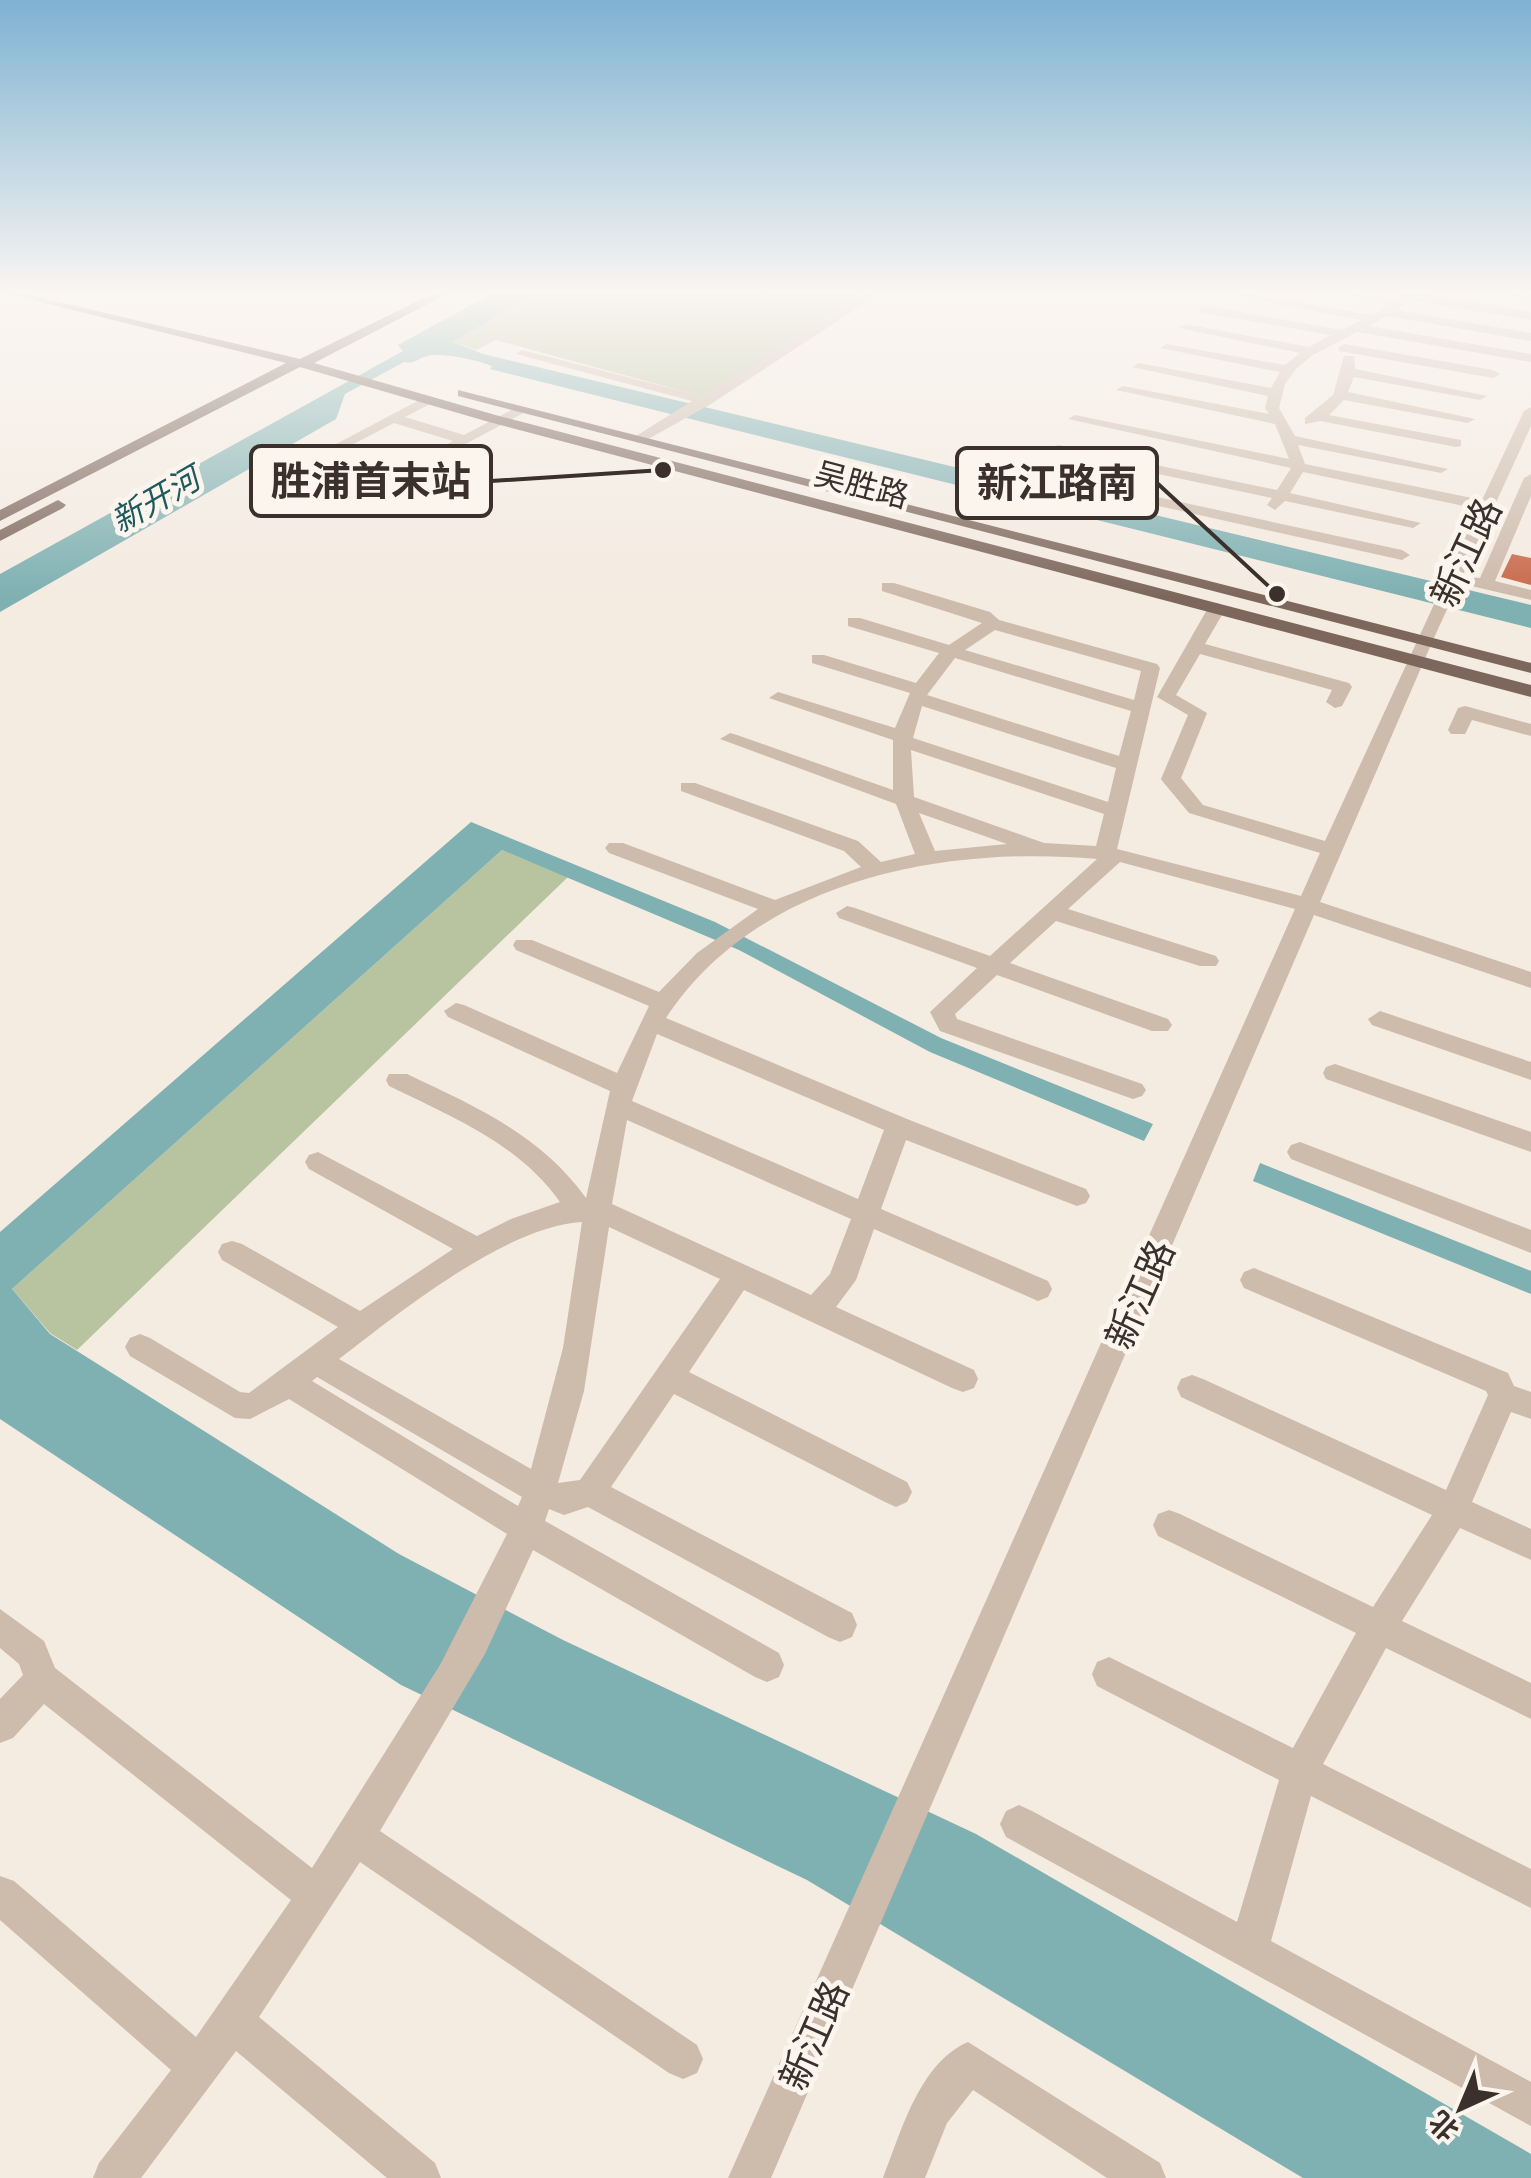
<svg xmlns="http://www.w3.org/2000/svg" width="1531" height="2178" font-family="'PT Sans Narrow','Noto Sans SC',sans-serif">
<rect width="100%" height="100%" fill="#f4ebe1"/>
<!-- green -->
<g fill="#b8c4a0">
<polygon points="538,292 868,292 704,397 496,340 476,350 453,342"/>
<polygon points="502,850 568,877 77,1350 50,1333 12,1289"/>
</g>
<!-- water -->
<g fill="#7fb0b2">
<path d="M495,292H538L453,342L483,354L1531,605V628L490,369L492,366C478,360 441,352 427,356C417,359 415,364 404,362L345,394L336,419L0,612V574L403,351L398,345Z"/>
<polygon points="471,822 715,922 941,1038 1153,1124 1144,1141 930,1052 739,950 502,850 12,1289 50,1334 399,1554 563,1640 976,1834 1531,2154 1531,2178 1303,2178 807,1880 401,1685 0,1419 0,1232"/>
<polygon points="1260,1163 1531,1271 1531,1294 1253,1181"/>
</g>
<!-- building -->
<polygon fill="#c8694b" points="1512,554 1531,558 1531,585 1501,577"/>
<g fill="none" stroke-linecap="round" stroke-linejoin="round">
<!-- minor -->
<g fill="#cdbbac" fill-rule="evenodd">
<polygon points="868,292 882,292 711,404 641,443 636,442 636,436 692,401 516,354 522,350 701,396"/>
<path d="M1216,292H1241L1372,315L1388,305L1334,292L1395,299L1402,292H1415L1531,312V320L1408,300L1397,310L1531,333V341L1387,316L1369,326L1531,354V362L1357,332L1313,355L1296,369L1285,384L1279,408L1295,436L1448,469L1441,473L1298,445L1305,464L1482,500L1524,411L1531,407V426L1433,640L1320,902L1531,972V988L1314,915L771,2178H728L1295,909L1120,862L1068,909L1216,956L1219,961L1216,966H1200L1056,921L1010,963L1168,1019L1172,1025L1168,1031H1152L997,975L955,1014L957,1019L1142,1084L1146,1090L1142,1096L1133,1099L940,1031L930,1012L977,968L839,918L836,913L847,906L855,908L990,956L1097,859C944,845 756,880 666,1018L907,1119L1086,1189L1090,1196L1086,1203L1077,1206L906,1140L881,1209L1048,1281L1052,1289L1048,1297L1038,1301L874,1229L856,1280L836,1307L974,1370L978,1379L974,1388L963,1392L952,1388L744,1290L689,1372L907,1482L912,1492L907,1502L896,1507L885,1502L674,1394L611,1487L852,1613L857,1625L852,1637L840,1642L828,1637L588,1507L564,1515L549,1509L545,1521L779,1653L784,1665L779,1677L767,1682L755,1677L533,1550L485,1654L380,1831L697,2045L703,2059L697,2073L683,2079L669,2073L360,1862L259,2017L435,2163L441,2178H387L236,2051L141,2178H93L99,2163L171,2070L0,1920V1876L14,1881L196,2037L291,1900L44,1704L13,1738L0,1743V1699L23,1675L19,1664L0,1648V1609L44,1641L55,1668L312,1868L440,1665L507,1534L289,1399L250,1419L235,1418L130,1356L125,1347L130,1338L140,1334L150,1338L240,1392L249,1393L338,1327L222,1260L218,1252L222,1244L232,1241L242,1244L360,1311L453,1249L309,1169L305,1162L309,1155L318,1152L477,1236L511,1219L560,1202C518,1143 452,1117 389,1086L386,1080L389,1074H407C476,1107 540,1134 586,1198L610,1091L448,1017L444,1011L456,1003L464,1005L617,1073L649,1006L516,950L513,945L516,940H532L659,992L697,953L758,909L609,853L605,848L609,843H623L775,900L861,867L844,851L681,791V783H695L858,841L881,862L915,854L896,804L720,739L730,733L737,735L893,790V740L769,698L778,692L895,728L910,693L812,663V655H824L916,683L939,653L848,626V618H860L949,645L982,623L882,591V583H894L990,612L999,620L1157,664L1160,668L1117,849L1301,896L1320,853L1189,813L1164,783L1161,779L1188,715L1157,697L1208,608L1217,603L1226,608L1205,644L1349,683L1352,687L1342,706L1335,708L1326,702L1332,690L1200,654L1176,695L1207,713L1181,778L1203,805L1325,841L1478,509L1303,472L1290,493L1421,523L1413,528L1285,501L1275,510L1267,505L1272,498L1054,452V446L1059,445L1277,490L1291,468L1068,419L1075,415L1289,459L1275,424L1116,390L1123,386L1269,414L1265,408L1268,396L1132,367L1139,363L1271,388L1280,372L1160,348L1166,344L1285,365L1300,353L1179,328L1185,324L1309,347L1330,335L1198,312L1202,305L1342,330L1361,320ZM995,630L1141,671L1134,700L965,650ZM955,658L1131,711L1119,756L927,695ZM922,706L1116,768L1108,802L913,738ZM911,750L1104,814L1096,846L1044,843L914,797ZM919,813L1007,844L935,851ZM657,1034L884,1130L858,1199L632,1101ZM627,1120L851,1219L830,1274L811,1295L612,1204ZM582,1222L563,1348L531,1469L339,1359C399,1313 506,1226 582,1222ZM609,1227L720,1279L580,1480L558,1483L584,1391ZM317,1377L522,1497L518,1506L312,1381Z"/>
<polygon points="1496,292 1531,293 1531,301"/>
<polygon points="1344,344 1493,370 1500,374 1493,378 1339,351 1338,348"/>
<polygon points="1344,356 1354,356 1355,369 1487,396 1480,400 1354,377 1348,392 1475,419 1468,423 1344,400 1329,415 1461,440 1461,446 1456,447 1320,421 1305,424 1305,418 1333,395"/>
<path d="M427,396L432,397V403L405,417L464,435L519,406L531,409L400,479L321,452ZM394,423L453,441L399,470L340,451Z"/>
<polygon points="1033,470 1402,550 1410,555 1402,560 1028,477 1026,474"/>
<polygon points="1531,474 1531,496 1495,581 1531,590 1531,600 1467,585 1467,577 1480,578 1524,478"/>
<polygon points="1465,706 1531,724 1531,736 1472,720 1465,734 1451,734 1448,730 1458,708"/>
<polygon points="1380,1011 1531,1062 1531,1080 1372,1025 1368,1019"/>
<polygon points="1335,1064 1531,1132 1531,1152 1326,1079 1323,1073 1326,1067"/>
<polygon points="1300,1142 1531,1230 1531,1253 1291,1159 1287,1152 1291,1145"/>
<polygon points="1254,1268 1508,1373 1514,1386 1531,1392 1531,1419 1511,1412 1472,1502 1531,1529 1531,1560 1460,1528 1402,1621 1531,1683 1531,1719 1386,1648 1323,1764 1531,1869 1531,1908 1311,1796 1271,1941 1531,2082 1531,2126 1006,1837 1000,1824 1006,1811 1019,1805 1032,1811 1237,1922 1279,1780 1097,1686 1092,1674 1097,1662 1109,1657 1293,1748 1356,1633 1158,1536 1153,1525 1158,1514 1169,1510 1180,1514 1373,1607 1432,1515 1181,1397 1177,1388 1181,1379 1192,1375 1203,1379 1446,1490 1488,1395 1486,1391 1244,1288 1240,1280 1244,1272"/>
<path d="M968,2042L1160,2163L1166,2178H1107L973,2090L947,2123L925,2178H883C901,2133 919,2063 968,2042Z"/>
</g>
<!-- major -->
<g fill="#7d675c" fill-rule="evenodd">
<polygon points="0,292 17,292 300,359 436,292 451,292 314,363 499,416 1531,685 1531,697 489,422 300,367 0,521 0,510 286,363"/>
<polygon points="458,390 1531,663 1531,673 458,396"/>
<polygon points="58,500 66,505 63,508 0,541 0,530"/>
</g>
</g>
<!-- sky -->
<linearGradient id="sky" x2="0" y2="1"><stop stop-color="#7eb2d2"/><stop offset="0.49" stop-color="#faf6f2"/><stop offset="1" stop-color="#faf6f2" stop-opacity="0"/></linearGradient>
<rect width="1531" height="597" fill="url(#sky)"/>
<g text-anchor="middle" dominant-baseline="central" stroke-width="10" stroke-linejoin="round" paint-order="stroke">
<!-- far-street labels -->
<g font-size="32" fill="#3b302b" stroke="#fbf5ee">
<text transform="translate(862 484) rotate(15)">吴胜路</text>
</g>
<!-- far-water labels -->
<g font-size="32" font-style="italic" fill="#1f5a5e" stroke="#fbf5ee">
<text transform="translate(155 499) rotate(-30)">新开河</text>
</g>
<!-- street labels -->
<g font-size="38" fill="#3b302b" stroke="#fbf5ee">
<text transform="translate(1465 552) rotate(-65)">新江路</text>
<text transform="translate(1139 1294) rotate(-66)">新江路</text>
<text transform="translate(813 2035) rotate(-66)">新江路</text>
</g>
</g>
<!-- callouts -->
<path fill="none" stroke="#3b302b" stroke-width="4" d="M663 470L491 481M1277 594L1157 483"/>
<g fill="#3b302b" stroke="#fbf5ee" stroke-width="4">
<circle cx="663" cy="470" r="10"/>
<circle cx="1277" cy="594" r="10"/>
</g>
<g fill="#fbf5ee" stroke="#3b302b" stroke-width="4">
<rect x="251" y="446" width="240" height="70" rx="10"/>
<rect x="957" y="448" width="200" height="70" rx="10"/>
</g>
<g font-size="40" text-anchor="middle" font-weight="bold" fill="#3b302b">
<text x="371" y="495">胜浦首末站</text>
<text x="1057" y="497">新江路南</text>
</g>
<!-- north arrow -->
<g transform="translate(1461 2108) rotate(224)" stroke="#fbf5ee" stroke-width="8" paint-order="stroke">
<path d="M0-8L18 38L0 25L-18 38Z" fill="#3b302b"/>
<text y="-15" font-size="28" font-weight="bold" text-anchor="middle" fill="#3b302b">北</text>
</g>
</svg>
